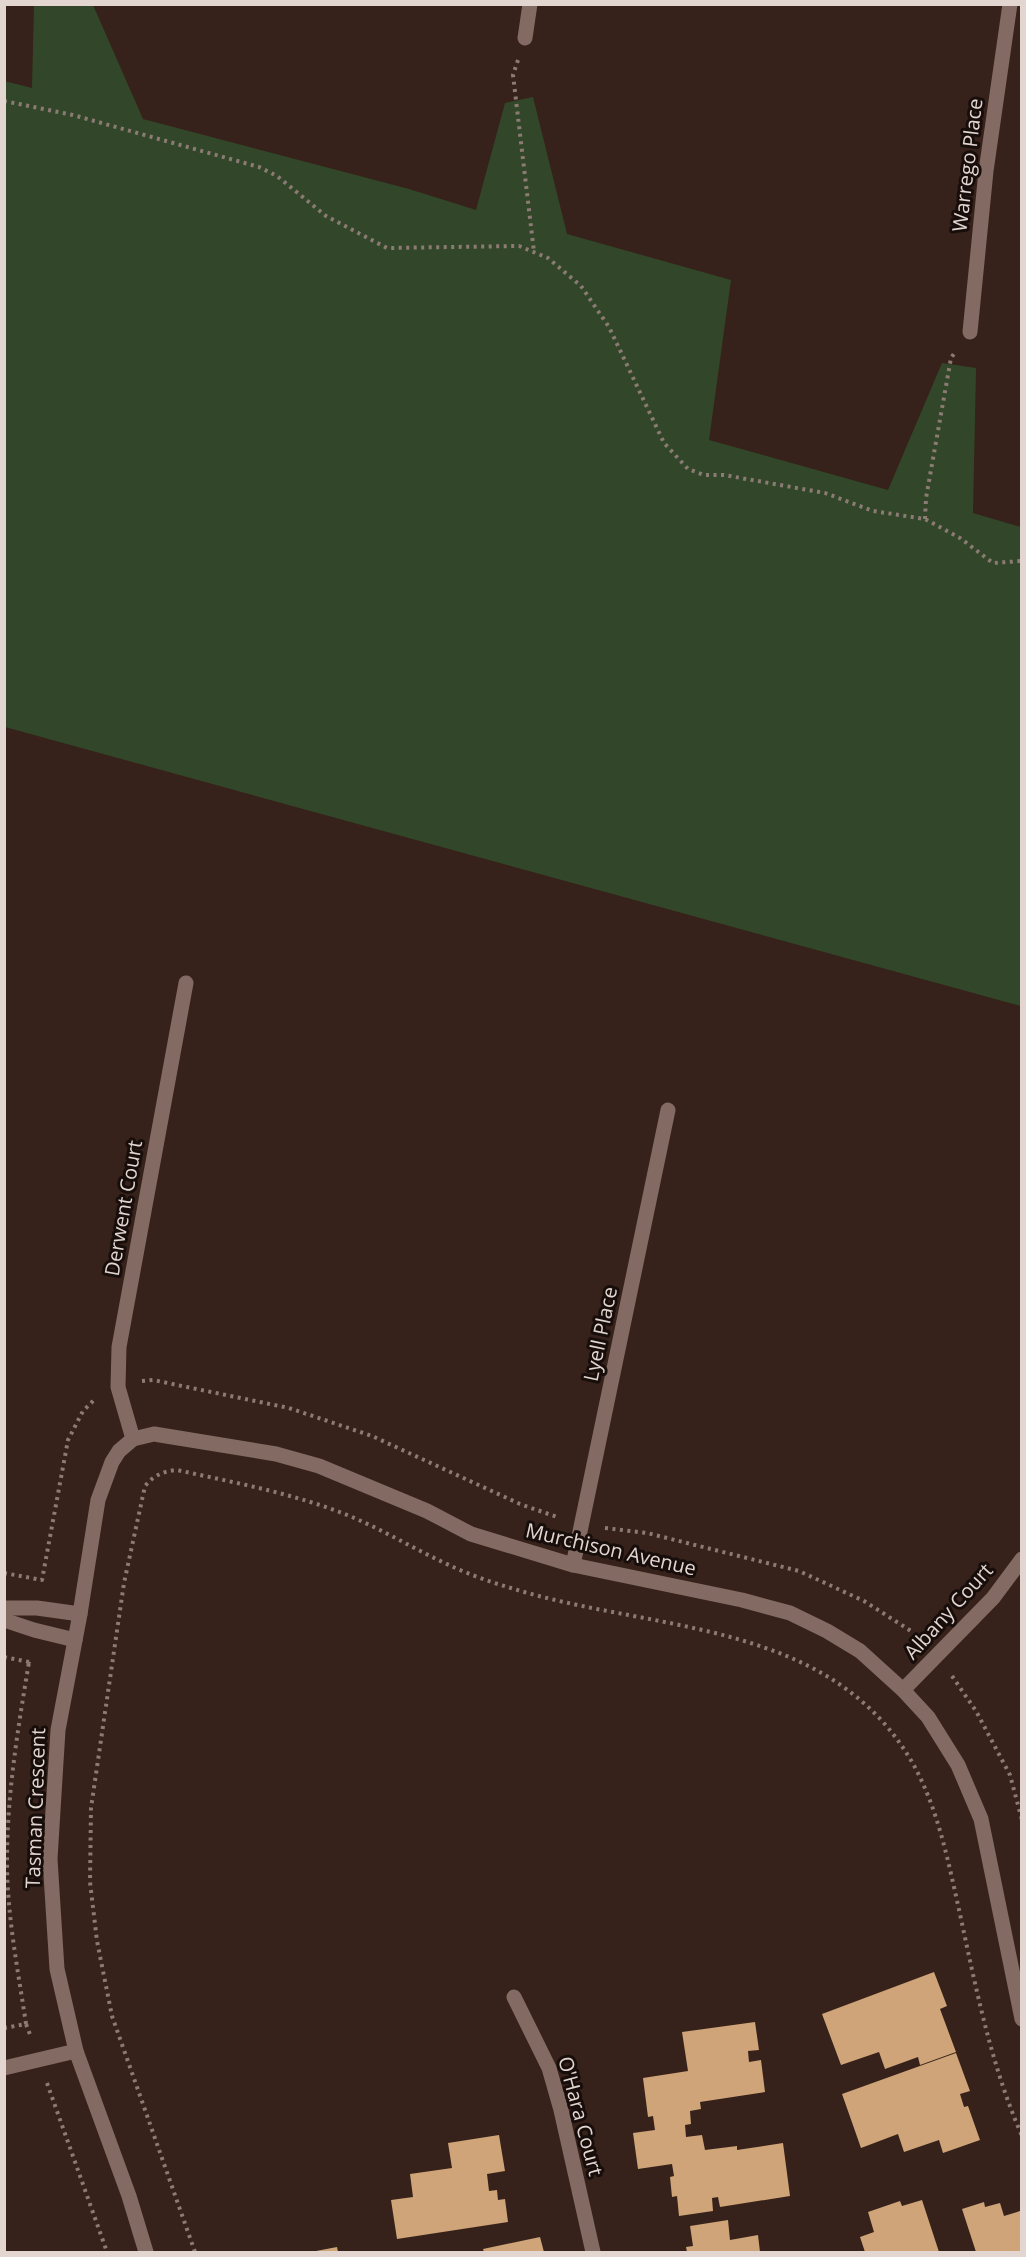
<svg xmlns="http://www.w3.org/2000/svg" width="1026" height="2257" font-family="'Open Sans',sans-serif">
<rect width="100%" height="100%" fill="#36221a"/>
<!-- green -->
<polygon fill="#324729" points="34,5 93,5 143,119 409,189 476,210 505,103 533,97 567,234 731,280 709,440 888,490 942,363 976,368 973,513 1021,527 1021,1006 5,727 4,81 32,88"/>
<!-- building -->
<g fill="#cfa478">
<polygon points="934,1972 947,2006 940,2009 956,2052 920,2065 918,2057 885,2069 879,2052 841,2065 822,2014"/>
<polygon points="755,2022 759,2050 748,2051 749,2062 761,2060 765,2092 700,2102 701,2109 690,2111 691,2124 685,2125 686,2137 702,2135 705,2150 737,2146 737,2150 783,2143 790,2196 720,2207 718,2197 712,2198 713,2211 679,2216 677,2196 672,2197 670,2177 674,2176 672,2164 638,2169 633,2133 655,2130 653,2116 648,2117 643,2078 688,2071 682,2032"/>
<polygon points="956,2053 970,2091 960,2094 964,2107 968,2106 980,2140 943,2153 939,2140 904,2152 898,2134 861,2148 842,2094"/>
<polygon points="499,2135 505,2171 487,2174 489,2191 497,2190 498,2200 505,2199 508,2222 397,2239 391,2200 413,2197 410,2174 452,2168 448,2143"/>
<polygon points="922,2200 939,2252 865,2252 860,2237 874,2232 868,2212 900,2201 902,2206"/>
<polygon points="984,2202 985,2207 1000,2203 1004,2216 1020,2211 1022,2217 1022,2252 976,2252 962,2209"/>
<polygon points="728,2220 730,2240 758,2235 760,2252 687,2252 686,2247 693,2246 690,2226"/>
<polygon points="540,2237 544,2252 484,2252 483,2249"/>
<polygon points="337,2247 338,2252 317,2252 316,2251"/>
</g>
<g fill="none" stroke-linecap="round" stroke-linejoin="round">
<!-- path -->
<g stroke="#8b7b74" stroke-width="4" stroke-dasharray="3 4.5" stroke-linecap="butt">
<polyline points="518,60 513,75 534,252"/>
<polyline points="4,101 73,115 259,167 277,176 326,216 387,248 519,246 548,258 581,286 609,327 664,443 688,469 704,475 724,475 825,493 873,511 925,519 960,538 993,563 1022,561"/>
<polyline points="925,519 926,498 951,358 955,352"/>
<polyline points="142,1381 153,1380 289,1408 372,1436 520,1504 557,1517"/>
<polyline points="605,1528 647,1533 799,1571 864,1601 911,1631 919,1639"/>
<polyline points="4,1573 42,1580 68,1440 83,1411 95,1399"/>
<polyline points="4,1657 29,1662 29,1660"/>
<polyline points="952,1676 976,1711 1010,1775 1022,1820"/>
<path d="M26,2024C18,1970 7,1916 7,1861C7,1794 18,1728 29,1662"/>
<polyline points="4,2028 26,2024 31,2037"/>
<polyline points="47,2083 107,2252"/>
<path d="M195,2252L112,2016L97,1941L90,1882L91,1808L124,1583L145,1486C154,1475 164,1471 177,1470C236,1483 297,1494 352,1517C385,1531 416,1550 449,1565C468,1574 490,1582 511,1588C650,1632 828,1618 912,1762C937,1806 947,1856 958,1905C975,1983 990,2063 1022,2136"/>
</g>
<!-- minor -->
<g stroke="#836a62" stroke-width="15">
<polyline points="525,38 530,4"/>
<polyline points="970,332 986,171 1010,4"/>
<polyline points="133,1439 118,1387 119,1347 186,983"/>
<polyline points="573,1565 668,1110"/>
<polyline points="4,1608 37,1608 80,1614"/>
<polyline points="4,1620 34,1630 75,1640"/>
<polyline points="903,1690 993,1598 1022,1559"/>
<polyline points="514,1997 549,2068 561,2110 593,2252"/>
<polyline points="4,2068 76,2051"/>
<polyline points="146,2252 129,2196 76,2051 57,1969 50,1859 58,1730 80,1614 98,1500 112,1462 119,1451 133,1439 154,1434 276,1454 319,1466 427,1511 471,1534 573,1565 742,1600 790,1613 827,1631 860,1651 903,1690 928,1717 958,1765 981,1819 1022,2019"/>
</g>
</g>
<g text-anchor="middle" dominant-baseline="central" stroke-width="6" stroke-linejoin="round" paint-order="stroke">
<!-- street labels -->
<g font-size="20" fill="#e3d6d1" stroke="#170e0b">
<text transform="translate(967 165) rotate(-83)">Warrego Place</text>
<text transform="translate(123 1208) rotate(-80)">Derwent Court</text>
<text transform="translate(600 1334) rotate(-78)">Lyell Place</text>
<text transform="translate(611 1549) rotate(13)">Murchison Avenue</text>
<text transform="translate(948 1611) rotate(-48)">Albany Court</text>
<text transform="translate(35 1808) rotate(-88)">Tasman Crescent</text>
<text transform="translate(581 2116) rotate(75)">O'Hara Court</text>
</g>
</g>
<!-- border -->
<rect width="1026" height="2257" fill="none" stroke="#e3d6d1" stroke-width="12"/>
</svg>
